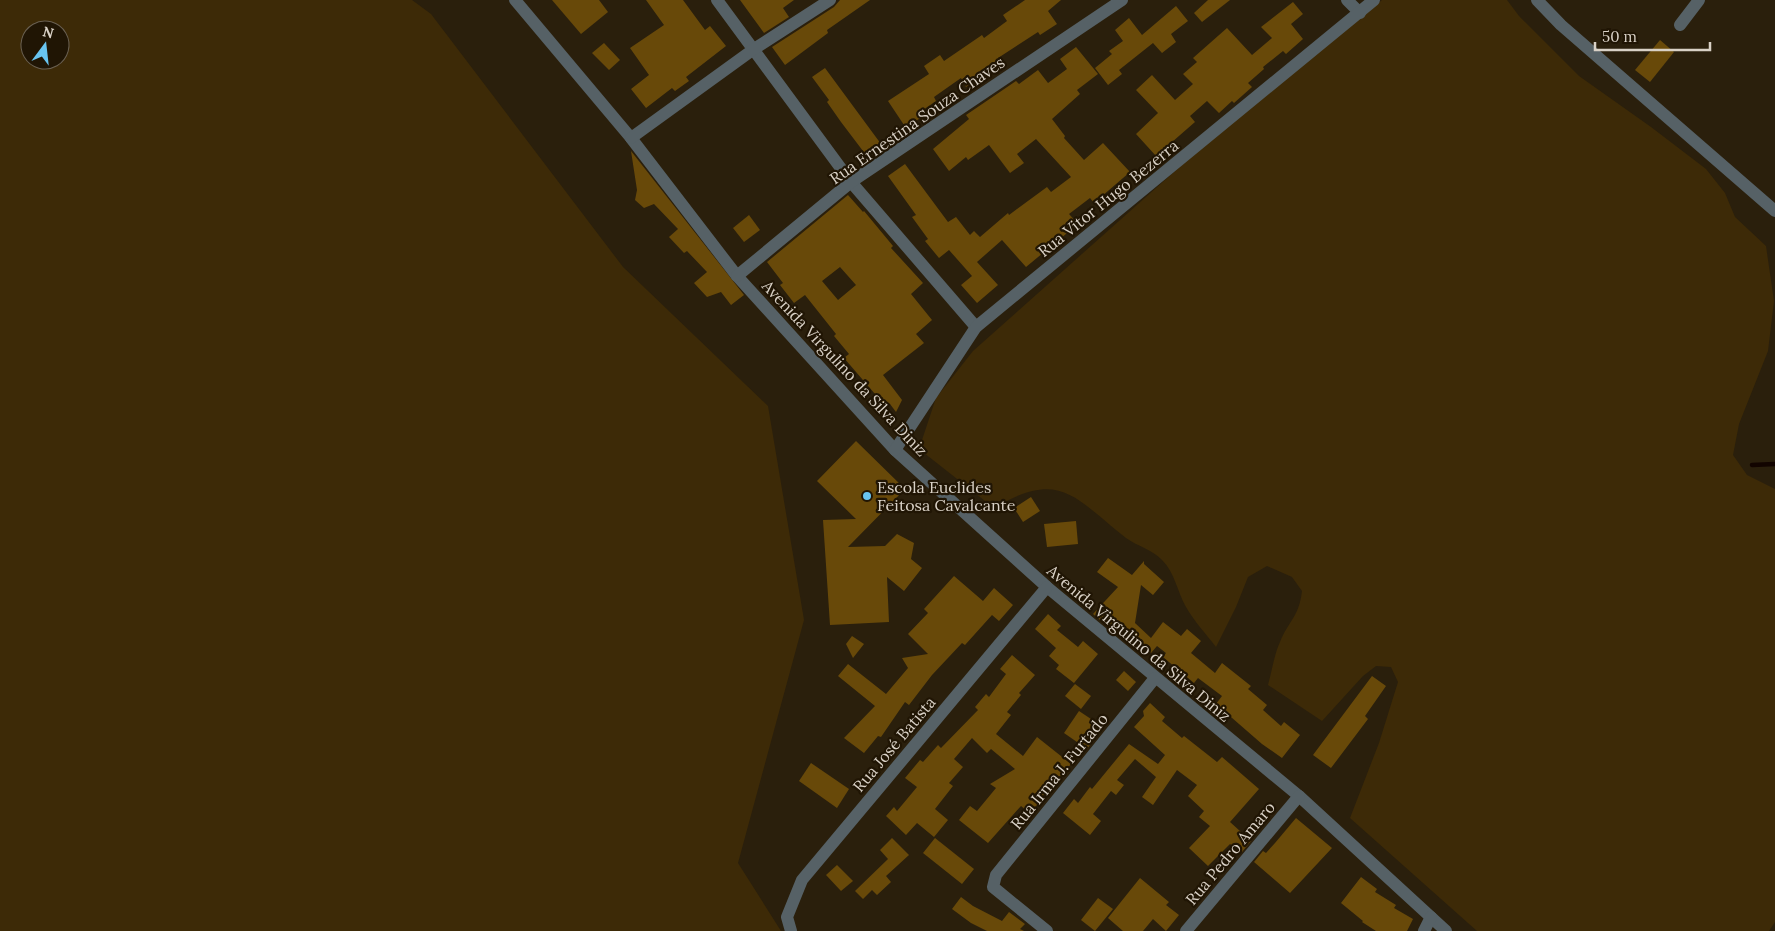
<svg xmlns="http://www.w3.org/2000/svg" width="1775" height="931" font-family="Lora,serif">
<rect width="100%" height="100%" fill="#2a1f0c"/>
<!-- green -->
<g fill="#3d2a07" fill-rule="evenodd">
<path d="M0,0H412L431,14L623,267L768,406L804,620L738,863L781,931H0ZM30,30H60V60H30Z"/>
<path d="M1382,0H1507L1519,16L1579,76L1651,127L1706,169L1725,193L1735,217L1766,246L1774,301L1768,351L1739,424L1733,455L1747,475L1775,489V922L1769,931H1477L1350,818L1379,743L1398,682L1391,667L1376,666L1363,676L1322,721L1268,685C1272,671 1274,655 1280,642C1289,620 1299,617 1302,591L1292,577L1267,566L1248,577L1236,607L1216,647C1206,634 1194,621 1186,607C1177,591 1175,573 1162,560C1153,550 1137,546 1126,538C1074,497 1060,469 994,508L919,449L936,398L973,351L1192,156Z"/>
</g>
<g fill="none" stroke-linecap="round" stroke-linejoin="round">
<!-- stream -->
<polyline stroke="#120400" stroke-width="4.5" points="1752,465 1775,464"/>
</g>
<!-- building -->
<g fill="#684909" fill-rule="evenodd">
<polygon points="552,0 599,0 608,12 581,34"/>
<polygon points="646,0 683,0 705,30 710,26 726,46 686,77 689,81 675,91 672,88 646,108 631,89 649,75 630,48 664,25"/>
<polygon points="740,0 794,0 783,8 789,17 764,33"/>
<polygon points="840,0 870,0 827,30 828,33 785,65 772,47 834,7"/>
<polygon points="1025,0 1061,0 1048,11 1057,24 1040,35 1038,32 998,58 1001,62 966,87 961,78 934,97 936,101 923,110 926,114 906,128 888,101 929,74 924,66 940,55 944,61 982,35 984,38 1007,21 1003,15"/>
<polygon points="1208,0 1230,0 1202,22 1194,13"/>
<polygon points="1293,2 1303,14 1291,24 1303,39 1286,54 1283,51 1263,67 1264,69 1248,83 1252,87 1234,103 1232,101 1219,113 1207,101 1190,116 1195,122 1156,156 1136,134 1158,113 1136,90 1152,75 1175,100 1193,84 1183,74 1197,62 1193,58 1227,28 1252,55 1272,38 1261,27"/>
<polygon points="1176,6 1188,21 1171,34 1176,42 1162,53 1153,43 1119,70 1122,74 1108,85 1095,68 1112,54 1109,51 1123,41 1115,30 1129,18 1142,35"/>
<polygon points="1660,40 1674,52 1650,82 1635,70"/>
<polygon points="604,43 620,60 609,70 592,53"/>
<polygon points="1076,47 1098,74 1077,90 1080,94 1052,119 1065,136 1064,138 1084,160 1103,143 1130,172 1094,203 1090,198 1069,214 1078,224 1026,267 1002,240 977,262 998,285 977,303 961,285 972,276 949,250 939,258 925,241 928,239 912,217 916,215 888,176 905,164 948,222 956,217 970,235 974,231 980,237 1008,213 1009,215 1047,187 1051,192 1071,177 1036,139 1017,154 1024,163 1010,173 989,145 968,160 966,157 949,171 933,149 969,119 966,115 1016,81 1019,84 1038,70 1048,83 1067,69 1060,59"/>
<polygon points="825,68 881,144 866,155 841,122 827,102 829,100 812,77"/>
<polygon points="631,151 744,295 731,305 721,292 707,297 694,283 707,272 687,251 684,253 669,237 678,229 654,204 644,208 635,200 637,190"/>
<path d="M848,195L863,212L864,211L893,246L891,248L923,283L911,294L932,320L916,334L924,343L883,375L902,400L896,412L890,404L883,410L872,396L875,394L844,358L849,354L834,336L836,334L805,295L794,303L780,285L783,283L767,262ZM840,267L856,285L838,300L822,281Z"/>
<polygon points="749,215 760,230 744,242 733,228"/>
<polygon points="856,441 905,489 848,547 885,546 897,534 914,543 911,559 922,568 904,591 887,577 889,622 830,625 823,520 856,519 817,481"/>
<polygon points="1031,497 1040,511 1023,522 1014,508"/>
<polygon points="1076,521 1078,544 1047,547 1044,524"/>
<polygon points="1108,558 1132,575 1144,561 1144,564 1164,582 1153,595 1141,585 1135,623 1151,638 1163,622 1181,636 1187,629 1201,641 1191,653 1215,673 1222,663 1251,686 1248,689 1267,705 1263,710 1281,726 1284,722 1300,735 1282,758 1262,744 1216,704 1222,696 1198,678 1194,683 1163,657 1166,653 1157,646 1151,653 1126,630 1120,637 1093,614 1118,587 1097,572"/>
<polygon points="954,576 983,601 994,588 1013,605 999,621 992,615 965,645 962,643 932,675 909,705 905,702 881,737 878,736 864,753 844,738 875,706 838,676 848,664 886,694 908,668 902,658 928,654 908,634 928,613 924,609"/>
<polygon points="1048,614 1061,626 1057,630 1078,647 1083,641 1098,654 1074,683 1056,669 1059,665 1049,656 1056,648 1035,629"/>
<polygon points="852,636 864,644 853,658 846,644"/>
<polygon points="1012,655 1035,675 1019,693 1021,695 1007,712 1011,715 996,734 1023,756 1037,737 1071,764 1059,778 1056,776 1031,814 1021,806 988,843 959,820 970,806 977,811 996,788 990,784 1015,769 991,749 987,753 972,738 954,759 963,767 949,783 953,786 935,809 948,820 934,837 917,823 906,835 886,816 894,807 897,811 917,787 905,778 920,760 923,762 938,745 941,748 978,710 975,707 986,694 989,697 1006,674 1000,669"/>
<polygon points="1124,671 1136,682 1128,691 1116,680"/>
<polygon points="1372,676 1386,686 1365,716 1368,719 1331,768 1313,755"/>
<polygon points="1075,684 1091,696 1081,709 1065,696"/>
<polygon points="1150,703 1165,717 1162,721 1182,738 1184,736 1217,762 1222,757 1259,789 1230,822 1251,841 1242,852 1230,844 1208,866 1189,848 1210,826 1199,817 1204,811 1188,796 1197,785 1177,770 1153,805 1142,797 1156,777 1135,759 1117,780 1124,785 1116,795 1111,791 1093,814 1101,821 1090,835 1063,813 1074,799 1078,803 1090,787 1092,789 1129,744 1158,764 1165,755 1134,727 1144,716 1143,711"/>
<polygon points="1079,711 1103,727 1087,749 1064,733"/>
<polygon points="811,763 849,789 837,808 799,781"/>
<polygon points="1296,818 1332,848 1290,893 1254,862 1263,851 1266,853 1275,843"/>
<polygon points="892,838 909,855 886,876 891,882 877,895 872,890 863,899 855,891 888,859 880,850"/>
<polygon points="935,838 974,869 962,884 923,853"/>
<polygon points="837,865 853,881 841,891 826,875"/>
<polygon points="1361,877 1377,889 1375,892 1396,905 1394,908 1413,919 1407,931 1376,931 1362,922 1363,921 1341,903"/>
<polygon points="1140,878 1169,902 1166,905 1179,915 1166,931 1153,919 1143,931 1123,931 1108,918"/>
<polygon points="961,897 973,906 1002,921 1009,912 1025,924 1020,929 1024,931 987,931 971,923 952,909"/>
<polygon points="1098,898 1113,909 1095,931 1081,920"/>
</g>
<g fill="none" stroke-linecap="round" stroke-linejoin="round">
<!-- minor -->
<g stroke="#566166" stroke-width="12">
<polyline points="515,0 631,138 737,276 895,450 1047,587 1299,796 1446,931"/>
<polyline points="717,0 851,182 976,327"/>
<polyline points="1347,0 1360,13"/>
<polyline points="1537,0 1561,25 1775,211"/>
<polyline points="1680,25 1699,0"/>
<polyline points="631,138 754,49 830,0"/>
<polyline points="737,276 851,182 1122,0"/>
<polyline points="895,450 976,327 1374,0"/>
<polyline points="791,931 787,917 802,880 1047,587"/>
<polyline points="1047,931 993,887 996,875 1155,678"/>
<polyline points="1186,931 1299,796"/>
<polyline points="1424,931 1431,917"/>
</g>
</g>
<!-- markers -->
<circle fill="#68c4f0" stroke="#201504" stroke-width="2" cx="867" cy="496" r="5"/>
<g text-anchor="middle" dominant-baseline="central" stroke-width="4.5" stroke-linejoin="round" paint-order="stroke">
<!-- street labels -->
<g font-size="16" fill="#d9d1c6" stroke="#201504">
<text transform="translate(917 120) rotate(-35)">Rua Ernestina Souza Chaves</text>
<text transform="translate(1108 198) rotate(-39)">Rua Vitor Hugo Bezerra</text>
<text transform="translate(845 368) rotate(47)">Avenida Virgulino da Silva Diniz</text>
<text transform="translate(1139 643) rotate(40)">Avenida Virgulino da Silva Diniz</text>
<text transform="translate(894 744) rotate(-50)">Rua José Batista</text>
<text transform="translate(1059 771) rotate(-51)">Rua Irma J. Furtado</text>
<text transform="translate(1230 853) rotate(-50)">Rua Pedro Amaro</text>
</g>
<!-- poi labels -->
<g font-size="16" fill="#d9d1c6" stroke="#201504" text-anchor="start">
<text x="877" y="487">Escola Euclides<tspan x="877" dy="18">Feitosa Cavalcante</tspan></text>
</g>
</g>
<!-- north arrow -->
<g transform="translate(45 45) rotate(15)"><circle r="24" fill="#201504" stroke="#6a6052"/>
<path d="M0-4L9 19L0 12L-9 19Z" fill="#68c4f0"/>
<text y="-8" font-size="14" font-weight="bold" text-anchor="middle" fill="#d9d1c6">N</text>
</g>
<!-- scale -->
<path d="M1595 42v8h115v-8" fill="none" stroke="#d9d1c6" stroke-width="2.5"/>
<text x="1602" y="42" font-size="15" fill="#d9d1c6" stroke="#201504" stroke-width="4" paint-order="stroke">50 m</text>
</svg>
